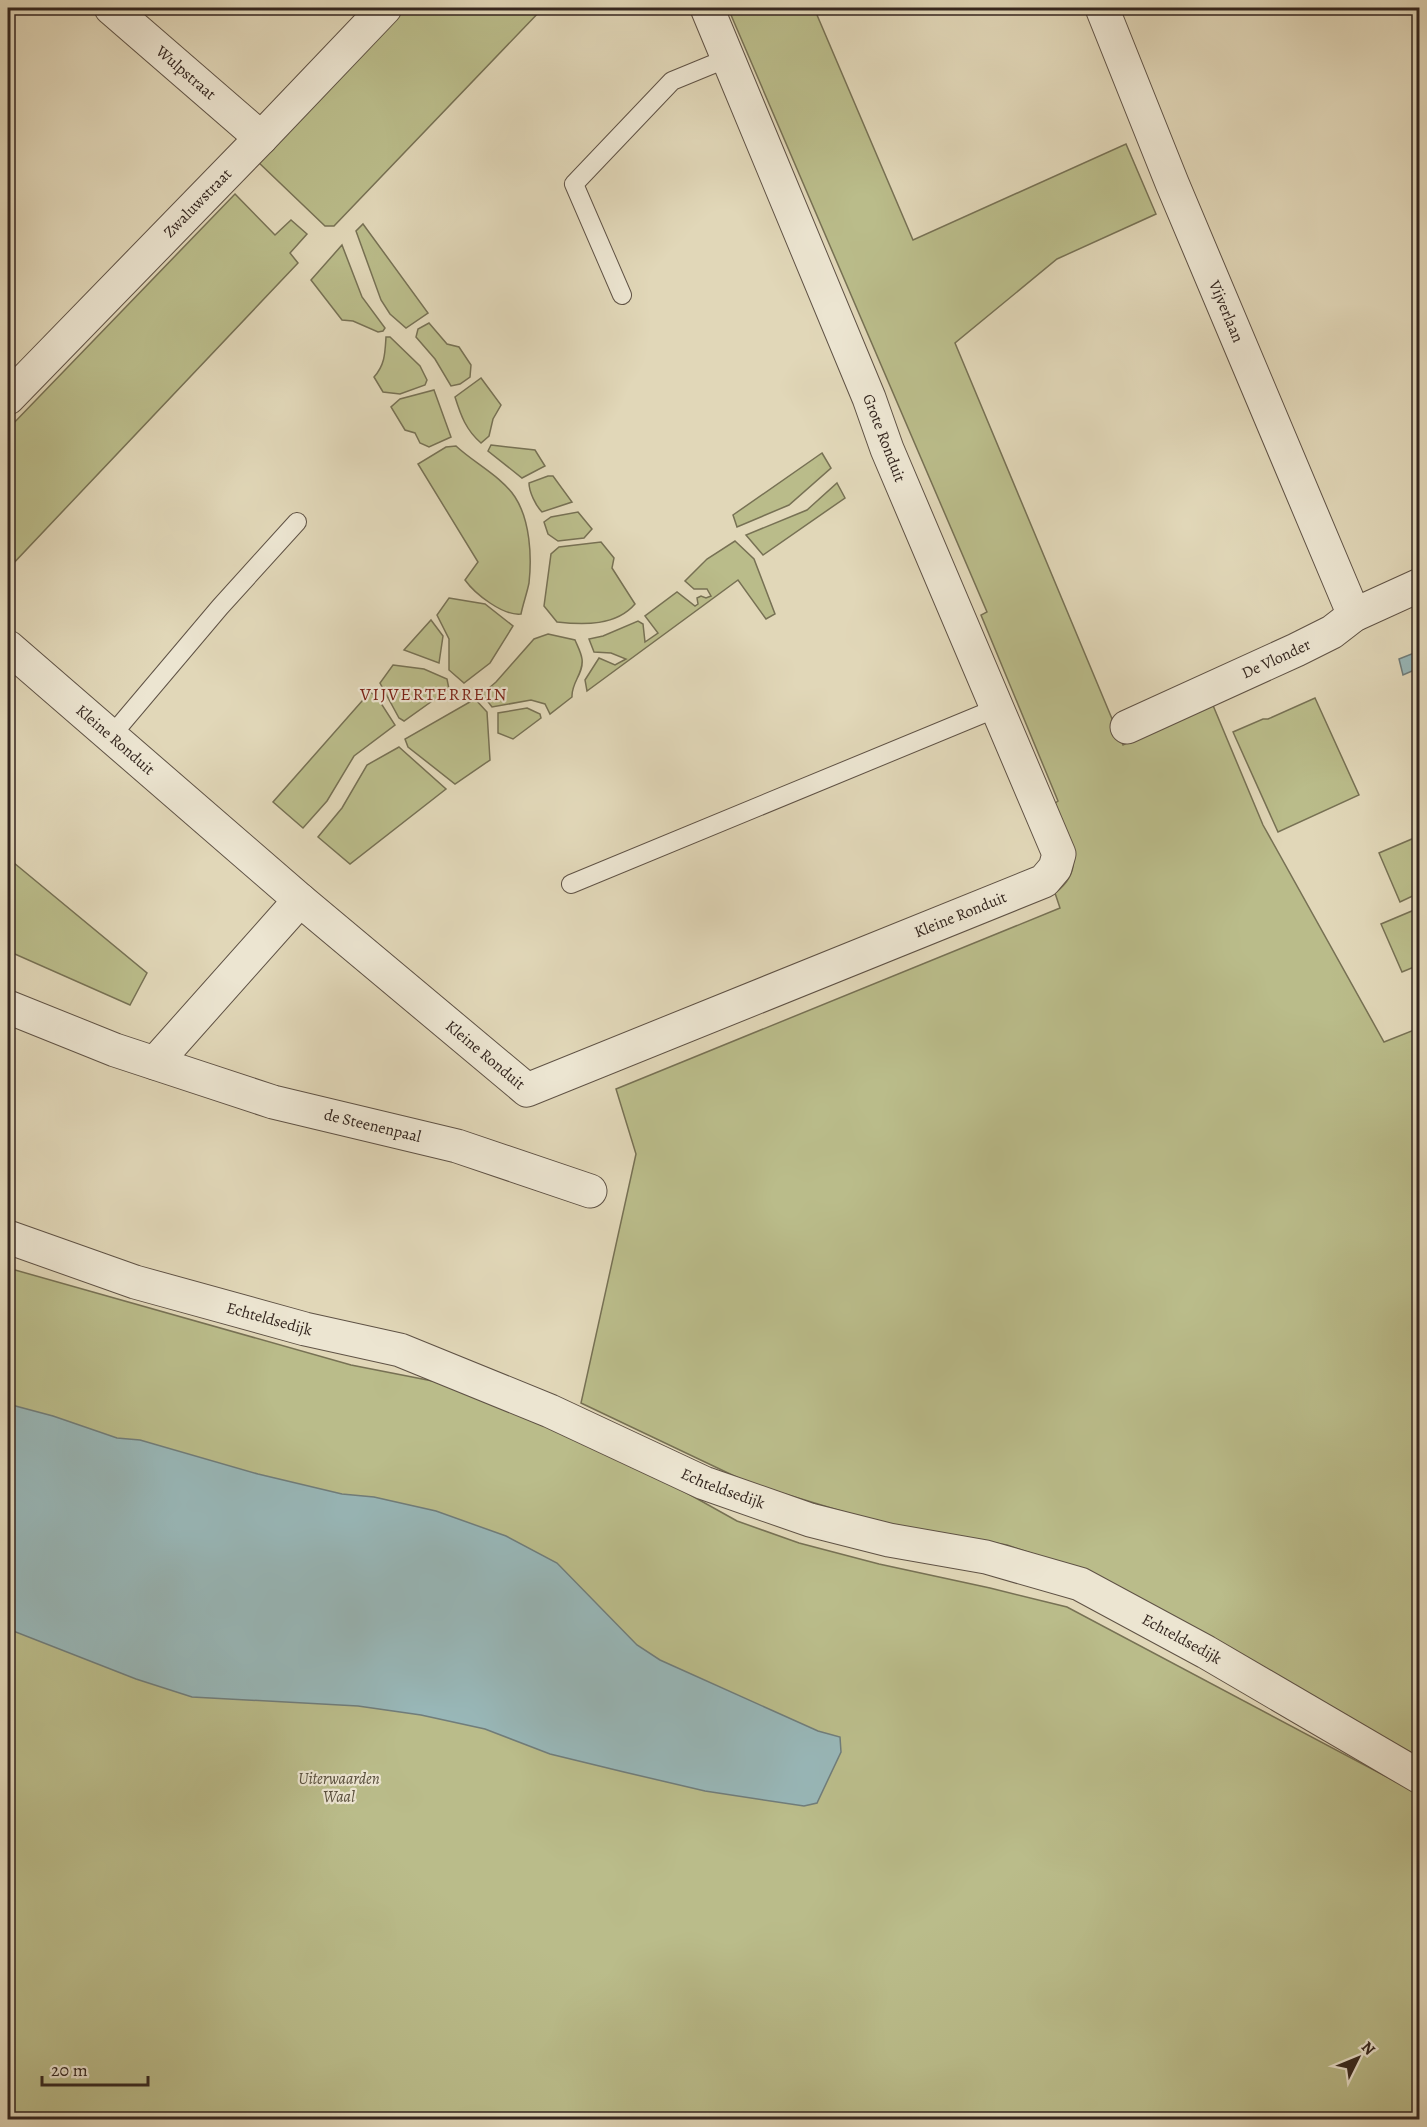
<svg xmlns="http://www.w3.org/2000/svg" width="1427" height="2127" font-family="Alegreya,serif">
<rect width="100%" height="100%" fill="#e1d7b8"/>
<filter id="stains"><feTurbulence type="fractalNoise" baseFrequency=".00333" numOctaves="4"/><feColorMatrix values="0 0 0 0 .2 0 0 0 0 .09 0 0 0 0 .02 0 0 0 .5 -.17"/></filter>
<radialGradient id="worn" r=".72"><stop offset=".6" stop-color="#630" stop-opacity="0"/><stop offset="1" stop-color="#630" stop-opacity=".3"/></radialGradient>
<!-- green -->
<g fill="#babc8a" stroke="#777154" stroke-width="1.5">
<polygon points="406,8 543,8 334,226 325,226 256,160"/>
<path d="M728,8H814L913,240L1126,144L1156,214L1057,259L955,343L1123,745L1212,703L1263,825L1384,1042L1419,1028V1757L1084,1571L1007,1545L884,1524L749,1483L581,1403L636,1154L616,1089L1060,908L1055,893C1090,867 1067,837 1054,804L1058,801L981,615L987,612Z"/>
<polygon points="235,194 275,235 291,220 307,234 290,253 298,263 8,569 8,429"/>
<polygon points="363,224 428,313 406,328 390,314 381,300 356,231"/>
<polygon points="342,245 362,297 385,328 383,331 378,332 353,321 342,320 311,280"/>
<polygon points="429,323 447,344 459,347 471,365 470,377 460,384 451,386 435,359 416,337 418,329"/>
<path d="M386,337H390L420,366L427,380L425,385L400,394L383,392L374,377C385,365 385,353 386,337Z"/>
<path d="M481,378L501,405L493,419L489,436L481,443C466,430 461,416 455,397Z"/>
<polygon points="434,390 451,437 429,447 420,443 415,433 405,430 391,407 400,399"/>
<polygon points="491,445 535,450 545,466 522,478 488,451"/>
<path d="M456,446C474,463 501,476 515,497C530,520 532,556 529,583C527,593 523,604 521,614C503,616 475,594 465,580L478,562L418,464L446,447Z"/>
<polygon points="822,453 831,468 789,505 737,527 733,515"/>
<path d="M548,476H553L572,502L542,512C536,506 529,492 529,483Z"/>
<polygon points="837,483 845,498 763,555 746,535 807,510"/>
<polygon points="578,512 592,529 584,538 558,541 548,534 544,522 551,517"/>
<polygon points="735,541 754,559 775,614 766,619 738,580 587,691 585,680 599,658 615,665 626,659 611,653 594,652 589,639 603,636 638,621 643,624 645,642 658,633 645,616 677,592 695,606 698,604 697,598 701,596 706,598 711,596 707,589 694,589 685,581 707,559"/>
<path d="M601,542L614,558L612,568L635,604C616,626 584,625 557,622L544,606L551,554L559,547Z"/>
<polygon points="449,598 485,604 513,626 490,663 464,683 449,670 449,639 437,615"/>
<polygon points="431,620 443,636 439,663 404,650"/>
<path d="M548,634L575,640C577,645 581,652 582,659C584,673 571,683 572,697L550,714L545,704L531,700L492,707L482,694L496,682L534,639Z"/>
<polygon points="393,665 424,669 447,679 449,689 404,721 399,718 380,683"/>
<polygon points="370,692 377,697 395,725 354,756 327,801 303,828 273,802"/>
<polygon points="1315,698 1359,795 1278,832 1233,732 1263,719 1268,719"/>
<polygon points="475,699 487,712 490,760 455,784 408,747 405,739"/>
<polygon points="527,708 540,714 541,718 513,739 498,733 498,713"/>
<polygon points="399,747 446,789 350,864 318,837 342,808 367,765"/>
<polygon points="1419,836 1419,893 1400,902 1379,853"/>
<polygon points="8,858 147,973 130,1005 8,951"/>
<polygon points="1419,908 1419,965 1402,972 1381,924"/>
<polygon points="8,1268 351,1365 458,1386 565,1425 737,1521 799,1543 879,1564 990,1588 1067,1607 1419,1794 1419,2119 8,2119"/>
</g>
<!-- water -->
<g fill="#98b7b8" stroke="#707d7b" stroke-width="1.5">
<polygon points="1419,651 1419,668 1403,675 1399,659"/>
<polygon points="8,1404 53,1416 117,1438 140,1440 258,1474 342,1494 374,1497 436,1511 506,1536 557,1563 637,1645 660,1660 818,1731 840,1737 841,1752 817,1803 804,1806 705,1791 624,1772 550,1754 485,1729 421,1715 358,1706 192,1697 136,1679 8,1629"/>
</g>
<g fill="none" stroke-linecap="round" stroke-linejoin="round">
<!-- service casing -->
<g stroke="#5f5245" stroke-width="20">
<g id="service">
<polyline points="622,295 574,184 672,81 728,58"/>
<polyline points="111,736 220,607 297,522"/>
<polyline points="571,884 997,708"/>
</g>
</g>
<!-- minor casing -->
<g stroke="#5f5245" stroke-width="35">
<g id="minor">
<path id="s1" d="M111,8L261,138"/>
<path id="s2" d="M1102,8L1172,183L1354,615"/>
<path id="s3" d="M8,398L261,138L385,8"/>
<path id="s4" d="M8,647L300,900L527,1090L1044,881L1055,868L1059,854L887,449L869,398L707,8"/>
<path id="s5" d="M1127,727L1296,650L1332,632L1354,615L1420,585"/>
<path id="s6" d="M8,1007L115,1050L273,1102L457,1146L590,1191"/>
<polyline points="155,1063 300,900"/>
<path id="s7" d="M8,1237L135,1282L305,1329L400,1350L550,1411L704,1483L810,1520L889,1540L986,1557L1080,1584L1206,1652L1420,1777"/>
</g>
</g>
<!-- service -->
<use href="#service" stroke="#ece5d1" stroke-width="18"/>
<!-- minor -->
<use href="#minor" stroke="#ece5d1" stroke-width="33"/>
</g>
<g text-anchor="middle" dominant-baseline="central" stroke-width="4.5" stroke-linejoin="round" paint-order="stroke">
<!-- street labels -->
<g font-size="16" fill="#34261f" stroke="#ece5d1">
<text stroke="none"><textPath href="#s1" startOffset="99">Wulpstraat</textPath></text>
<text stroke="none"><textPath href="#s3" startOffset="272">Zwaluwstraat</textPath></text>
<text stroke="none"><textPath href="#s2" startOffset="328">Vijverlaan</textPath></text>
<text transform="translate(884 438) rotate(69)">Grote Ronduit</text>
<text stroke="none"><textPath href="#s5" startOffset="164">De Vlonder</textPath></text>
<text stroke="none"><textPath href="#s4" startOffset="142">Kleine Ronduit</textPath></text>
<text stroke="none"><textPath href="#s4" startOffset="1150">Kleine Ronduit</textPath></text>
<text stroke="none"><textPath href="#s4" startOffset="628">Kleine Ronduit</textPath></text>
<text stroke="none"><textPath href="#s6" startOffset="384">de Steenenpaal</textPath></text>
<text stroke="none"><textPath href="#s7" startOffset="274">Echteldsedijk</textPath></text>
<text stroke="none"><textPath href="#s7" startOffset="760">Echteldsedijk</textPath></text>
<text stroke="none"><textPath href="#s7" startOffset="1246">Echteldsedijk</textPath></text>
</g>
<!-- park labels -->
<g font-size="16" font-style="italic" fill="#564c3a" stroke="#ece5d1">
<text x="339" y="1779">Uiterwaarden<tspan x="339" dy="18">Waal</tspan></text>
</g>
<!-- neighbourhood labels -->
<g font-size="18" letter-spacing="1.5" fill="#7a1f14" stroke="#ece5d1">
<text x="434" y="694">VIJVERTERREIN</text>
</g>
</g>
<!-- margin -->
<rect width="1427" height="2127" fill="none" stroke="#e1d7b8" stroke-width="30"/>
<rect x="9" y="9" width="1409" height="2109" fill="none" stroke="#34261f" stroke-width="3"/>
<rect x="15" y="15" width="1397" height="2097" fill="none" stroke="#34261f" stroke-width="1.5"/>
<!-- north arrow -->
<g transform="translate(1358 2058) rotate(47)" stroke="#ece5d1" stroke-width="4.5" paint-order="stroke">
<path d="M0-4.5L10 22L0 15L-10 22Z" fill="#34261f"/>
<text y="-9" font-size="16" font-weight="bold" text-anchor="middle" fill="#34261f">N</text>
</g>
<!-- scale -->
<path d="M42 2076v9h106v-9" fill="none" stroke="#34261f" stroke-width="3"/>
<text x="51" y="2076" font-size="18" fill="#34261f" stroke="#ece5d1" stroke-width="4.5" paint-order="stroke">20 m</text>
<rect width="100%" height="100%" filter="url(#stains)"/>
<rect width="100%" height="100%" fill="url(#worn)"/>
</svg>
